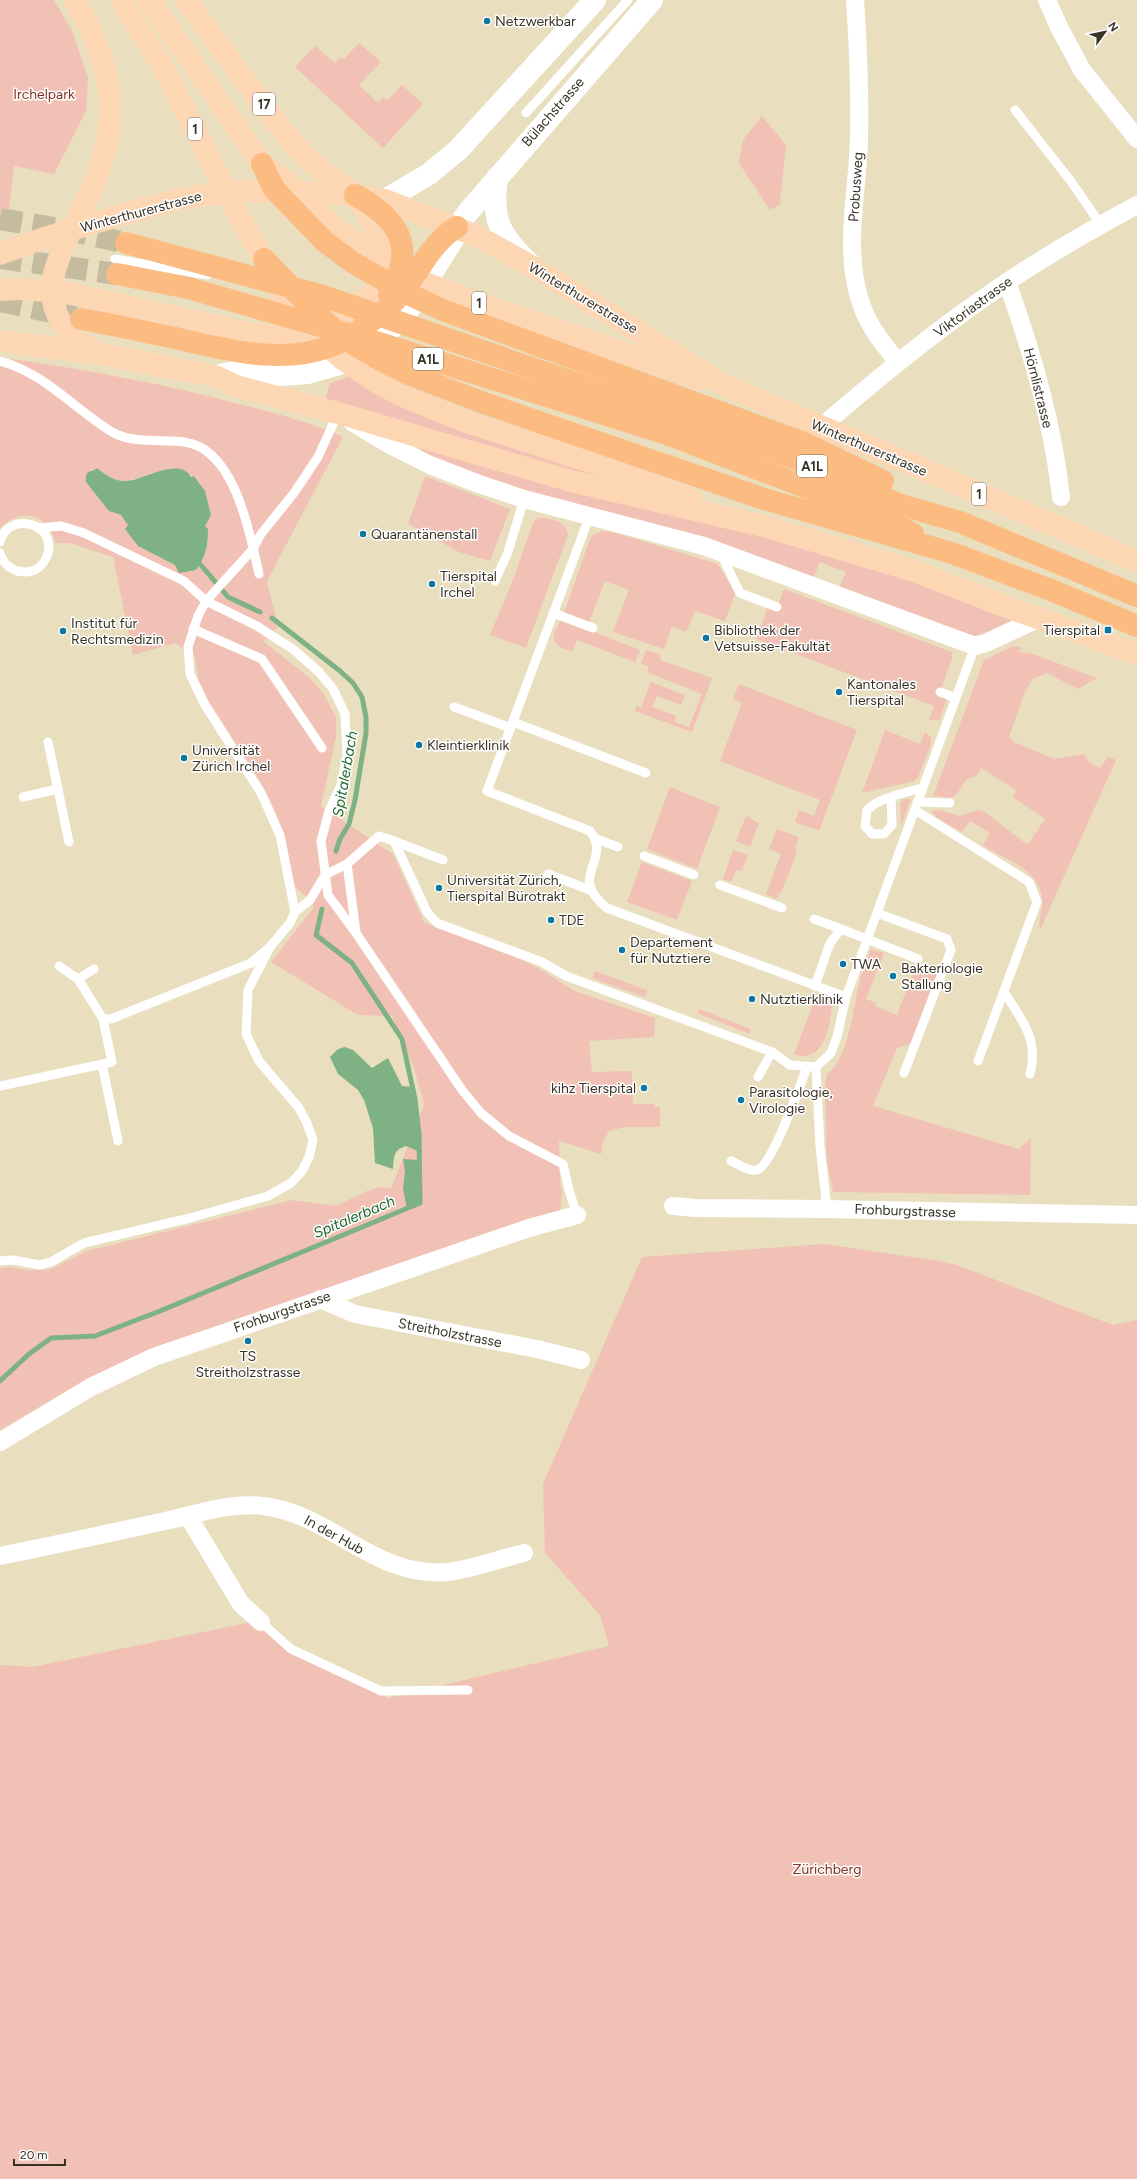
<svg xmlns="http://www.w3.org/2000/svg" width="1137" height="2179" font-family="Figtree,sans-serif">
<rect width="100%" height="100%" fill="#e9debe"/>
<!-- green -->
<g fill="#f2c1b5" fill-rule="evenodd">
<polygon points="0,0 54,0 72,31 88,77 86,111 54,174 14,166 9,208 0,218"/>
<polygon points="359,43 381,62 359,85 378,103 383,97 388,100 402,85 423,104 383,148 295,67 315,46 335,63 340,57 344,59"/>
<polygon points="762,116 786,145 780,204 770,210 739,163 743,140"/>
<path d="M11,359C88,370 164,384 239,404C275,413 310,422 343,437L267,581L278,627L263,641L310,678L323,693L336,717V737L321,806L393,854L424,922L522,960L538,968L575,991L655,1018L654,1037L589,1041L592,1072L632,1071L633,1104H654L655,1107H660V1127H625L609,1131L603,1142L601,1154L559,1141L560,1180L562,1191L560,1214L429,1255L157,1346L82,1382L0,1430V1269L9,1267L28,1270H49L87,1251L292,1200L336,1206L367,1191L381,1187L391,1189L424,1104L413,1065L392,1016L358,1015L271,962L314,907L310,900L295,887L285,838L273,806L252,768L208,700L198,678L195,657L175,643L133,655L113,557L70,543H56C48,515 22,506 0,528V367ZM97,468L114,480L128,481L169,468L194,476L200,483L205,526L208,529C208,546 206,556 196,570L175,565L145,549L121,515L109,511L91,469L95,470Z"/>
<polygon points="352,376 617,479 617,485 325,400 330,383"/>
<polygon points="421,448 568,490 775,540 908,579 1013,619 989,631 971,637 845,592 840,586 846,572 820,562 814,576 806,577 520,490 418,452"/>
<polygon points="425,476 510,509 490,561 459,552 408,524"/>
<path d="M537,518C550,518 567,520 568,535L526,648L490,635L514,577L533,523Z"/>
<polygon points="602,531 616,533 718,564 735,593 725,621 695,611 686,632 672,626 664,649 613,632 629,590 605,581 589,623 564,613 591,536"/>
<polygon points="784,589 952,652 951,655 953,656 939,694 944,696 946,700 940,720 929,720 934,706 756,639 770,602 778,605"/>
<polygon points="561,619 640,650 635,662 577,640 572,652 559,647 554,640 554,634"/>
<path d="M1013,646L1022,648L1019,652L1033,654L1097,678L1078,689L1047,673L1033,679L1024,694L1009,737L1014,742L1054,759L1084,754L1088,761L1100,768L1108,757L1116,760L1040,930C1037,919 1044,909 1042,897C1039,870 1004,858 983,846L990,833L970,821L962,832L937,818L932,811L939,810L960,816L977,810L985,812L1025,843H1029L1045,819L1013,797L1016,790L981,768L977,776L967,779L956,795L950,798L933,796L984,660Z"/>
<polygon points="646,650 661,655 660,660 712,678 692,732 635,711 636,706 641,708 651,682 685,695 681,705 657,696 652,707 676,716 675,722 689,727 702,694 647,672 649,667 641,664"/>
<polygon points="739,684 857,730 819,831 795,822 799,810 814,816 820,800 720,761 742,703 733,699"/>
<polygon points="885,730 920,744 925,732 931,737 931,745 918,777 914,781 862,793"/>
<polygon points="670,787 720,807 697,869 647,849"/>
<polygon points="906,799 911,799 901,825 900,802"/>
<polygon points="746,816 759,823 750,847 736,841"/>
<polygon points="777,829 799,837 795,850 797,852 781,893 779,893 777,899 766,894 781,854 769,849"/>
<polygon points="733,850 748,855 742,871 736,870 731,882 723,879"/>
<polygon points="642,862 692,881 677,920 627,902"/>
<path d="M871,949L884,953L866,999L876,1003L875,1006L897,1015L916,965L939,973L912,1043L897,1048L873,1106L1019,1149L1031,1138L1030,1195L833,1192L827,1161L825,1084L827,1074C849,1059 853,1008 859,984C862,972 867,960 871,949Z"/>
<polygon points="595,971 647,990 645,997 592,978"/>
<path d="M824,993L832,998C832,1019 826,1066 794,1054L815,999Z"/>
<polygon points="699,1009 751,1029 750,1034 697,1013"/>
<polygon points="824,1244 939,1261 957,1265 1113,1325 1137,1320 1137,2179 0,2179 0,1665 32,1667 252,1622 388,1698 609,1646 600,1615 545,1553 543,1484 642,1257"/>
</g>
<!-- water -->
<g fill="#7eb184">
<path d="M97,468C106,475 115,482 127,481C143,480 180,456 191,477L194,476L205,491L211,515L205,526L208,529C208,546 206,556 196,570L179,573L175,565L138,546L125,529L128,525L121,515L109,511L86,482C85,469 91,473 97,468Z"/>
<path d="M345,1047L353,1050L372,1068L388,1058L402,1086L413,1087L420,1152L406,1146C393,1150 394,1157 393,1169L375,1163L373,1128L364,1100L358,1090L338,1074L330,1057L338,1049Z"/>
<polygon points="403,1159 419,1160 420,1203 407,1209 403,1189 405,1172"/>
</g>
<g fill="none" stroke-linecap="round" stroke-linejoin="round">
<!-- stream -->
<g stroke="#7eb184" stroke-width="5">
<polyline points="200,564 228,597 260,612"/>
<polyline points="272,618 340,671 353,683 362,697 366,717 366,733 355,800 349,824 340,839 336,851"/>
<polyline points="0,1381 29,1354 51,1338 95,1336 160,1311 420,1203 419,1134 415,1099 402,1039 352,963 316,935 322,909"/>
</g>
<!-- highway-tunnel -->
<g stroke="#c5bca0" stroke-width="22" stroke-dasharray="22 11" stroke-linecap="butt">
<polyline points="0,219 78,232 126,243"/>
<polyline points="0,258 117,274"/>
<polyline points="0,301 75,317"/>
</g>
<!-- lane -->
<g stroke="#fff" stroke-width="9">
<polyline points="1015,110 1070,180 1101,225"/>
<polyline points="526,113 628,0"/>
<polyline points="115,259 207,275"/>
<path d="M0,361C45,373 74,409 112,432C133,444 161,439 184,442C235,448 250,534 259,574"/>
<path d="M590,515L487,791L590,831C613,861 566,876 607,908L846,997"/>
<polyline points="38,528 61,526 84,533 184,581 206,601 257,626 294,650 319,672 333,689 345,714 347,757 341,785 329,811 321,841 328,895 356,933 462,1090 481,1113 509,1136 563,1164 569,1190 577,1215"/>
<path d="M0,542C7,511 56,522 48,553C46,560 41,567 35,570C20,576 4,568 0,553"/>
<polyline points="720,552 740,593 777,607"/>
<polyline points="495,581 508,552 524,499"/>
<polyline points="553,613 593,628"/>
<polyline points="193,629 262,659 322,748"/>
<polyline points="940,692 956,698"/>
<polyline points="454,707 511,728"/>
<polyline points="513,722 646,773"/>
<polyline points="48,742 69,842"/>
<polyline points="23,797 58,789"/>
<path d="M891,797L892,825L884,834H872L865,826L867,810C882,796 903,794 922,788"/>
<polyline points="917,802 950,803"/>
<polyline points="915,810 1029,882 1037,902 978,1061"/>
<polyline points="597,839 618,847"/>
<polyline points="644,856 694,875"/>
<polyline points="443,860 394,841 427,912 437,923 542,962 566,976 772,1052 790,1065 816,1067 831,1053 837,1037 846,997 975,646"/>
<polyline points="347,864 356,932"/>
<polyline points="548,874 590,890"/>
<polyline points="720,885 782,908"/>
<polyline points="295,912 280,835 261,793 205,705 190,674 188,647 198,616 206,601 253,549 261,534 294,493 318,457 338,413"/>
<polyline points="877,913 947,939 951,950 904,1073"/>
<polyline points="814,919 841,929"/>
<polyline points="78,979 94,969"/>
<polyline points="815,986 830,943 841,929 918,959"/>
<path d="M1004,992C1022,1020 1039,1039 1030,1074"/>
<polyline points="103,1019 111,1019 251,963 270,947 290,923 295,912 310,900 325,875 347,864 379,836 394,841"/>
<polyline points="102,1064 118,1141"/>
<polyline points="816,1067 820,1146 827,1209"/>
<polyline points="758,1077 772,1052"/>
<polyline points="0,1086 112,1062 103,1019 78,979 59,966"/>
<path d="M731,1161C738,1164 749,1172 757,1170C773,1165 800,1085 807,1067"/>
<polyline points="0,1261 13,1260 40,1265 51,1262 84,1243 190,1218 268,1196 291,1183 302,1171 309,1157 313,1140 307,1123 299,1108 259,1061 246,1034 248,990 270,947"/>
<polyline points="261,1622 291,1649 381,1691 468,1690"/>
</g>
<!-- street -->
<g stroke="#fff" stroke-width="18">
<path d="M855,0C858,46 860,91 859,137C858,193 842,253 862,306C869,327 884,345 898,362"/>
<polyline points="1047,0 1059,27 1082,70 1137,139"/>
<path d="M1007,282C1032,351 1053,424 1061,497"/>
<polyline points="352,422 390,445 430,465 479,484 524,499 704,546 975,646 986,643 1040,618"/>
<path d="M821,427C876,380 931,334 991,293C1038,260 1087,232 1137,205"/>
<polyline points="673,1206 695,1208 827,1209 1137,1215"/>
<polyline points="320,1299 355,1314 537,1349 581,1360"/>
<polyline points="0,1442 91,1387 154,1357 529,1228 577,1215"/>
<polyline points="188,1516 241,1604 261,1622"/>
<path d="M0,1556C55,1545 110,1533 165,1521C198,1514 230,1502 263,1506C332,1514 373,1578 448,1572C470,1570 502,1558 524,1553"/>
</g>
<!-- secondary -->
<g stroke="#fff" stroke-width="22">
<path d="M497,178C491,218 499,235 529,263"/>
<polyline points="385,200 429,174 458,150 595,0"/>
<polyline points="215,376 235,372 266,376 308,373 346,362 363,352 394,326 409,309 454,238 457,227 469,211 652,0"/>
</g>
<!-- primary -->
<g stroke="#fdd6b3" stroke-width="22">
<path d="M75,0C98,40 115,83 109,130C107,149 100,170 92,188C66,248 15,306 96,352"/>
<polyline points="121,0 163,67 236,211 264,259 272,279 286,302 303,323 341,358 376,382 403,396 464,421 627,474 691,499"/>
<polyline points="149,0 262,164 286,181 338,231 390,265 420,281 500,311 701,379"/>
<polyline points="0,254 44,238 118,216 179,199 203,195 244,191 283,191 355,195 385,200 477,236 533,267 726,386 1068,531 1137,562"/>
<path d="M0,290L18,289L63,292L252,334C269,335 288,337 306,333C338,326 387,294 386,257C385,244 364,206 355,196C346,186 331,179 321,170C310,161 298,149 289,138C253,94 220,46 186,0"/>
<polyline points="0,341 100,354 215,376 236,386 338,413 571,481 767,527 914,571 1004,606 1137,654"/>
</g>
<!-- highway -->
<g stroke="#fcbb81" stroke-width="22">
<polyline points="262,164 274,189 324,241 352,262 406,293 445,311 804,443 883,481"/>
<path d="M355,195C399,219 417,247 389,294"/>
<polyline points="126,243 320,295 799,460 901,505 960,522 1137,596"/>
<polyline points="264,259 323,320 353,344 384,362 411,375 481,402 764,499 952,553 1051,590 1137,626"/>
<polyline points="117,274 188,288 376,342 667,434 880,516 913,534"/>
<path d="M81,319C114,325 146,332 179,339C228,350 282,365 331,346C352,338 369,323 386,309C415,286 425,246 457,227"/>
</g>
</g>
<!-- markers -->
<g fill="#0c76a1" stroke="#fff" stroke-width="1.5">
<circle cx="487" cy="21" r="4"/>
<circle cx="363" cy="534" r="4"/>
<circle cx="432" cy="584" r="4"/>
<rect x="1104" y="626" width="8" height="8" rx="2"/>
<circle cx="63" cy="631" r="4"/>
<circle cx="706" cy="638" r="4"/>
<circle cx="839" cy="692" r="4"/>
<circle cx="419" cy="745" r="4"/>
<circle cx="184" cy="758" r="4"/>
<circle cx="439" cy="888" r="4"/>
<circle cx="551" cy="920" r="4"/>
<circle cx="622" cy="950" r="4"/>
<circle cx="843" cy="964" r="4"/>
<circle cx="893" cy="976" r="4"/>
<circle cx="752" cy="999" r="4"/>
<circle cx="644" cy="1088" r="4"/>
<circle cx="741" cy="1100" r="4"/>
<circle cx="248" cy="1341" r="4"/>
</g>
<g text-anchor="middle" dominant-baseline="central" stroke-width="3" stroke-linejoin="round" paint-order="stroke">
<!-- shield labels -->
<g fill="#fff" stroke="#737067" stroke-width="1">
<rect x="253" y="93" width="22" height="22" rx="3"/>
<rect x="188" y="118" width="14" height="22" rx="3"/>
<rect x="472" y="292" width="14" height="22" rx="3"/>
<rect x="413" y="348" width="30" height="22" rx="3"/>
<rect x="797" y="455" width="30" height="22" rx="3"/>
<rect x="972" y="483" width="14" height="22" rx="3"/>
</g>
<g font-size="13" font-weight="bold" fill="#373226">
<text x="264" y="104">17</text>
<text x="195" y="129">1</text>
<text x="479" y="303">1</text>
<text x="428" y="359">A1L</text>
<text x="812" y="466">A1L</text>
<text x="979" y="494">1</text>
</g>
<!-- poi labels -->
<g font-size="14" fill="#373226" stroke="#fff" text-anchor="start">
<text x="495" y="21">Netzwerkbar</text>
<text x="371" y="534">Quarantänenstall</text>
<text x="440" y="576">Tierspital<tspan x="440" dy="16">Irchel</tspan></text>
<text x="71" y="623">Institut für<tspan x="71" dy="16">Rechtsmedizin</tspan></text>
<text x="714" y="630">Bibliothek der<tspan x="714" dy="16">Vetsuisse-Fakultät</tspan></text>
<text x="1100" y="630" text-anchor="end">Tierspital</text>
<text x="847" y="684">Kantonales<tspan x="847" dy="16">Tierspital</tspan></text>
<text x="427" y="745">Kleintierklinik</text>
<text x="192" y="750">Universität<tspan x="192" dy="16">Zürich Irchel</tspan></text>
<text x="447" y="880">Universität Zürich,<tspan x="447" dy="16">Tierspital Bürotrakt</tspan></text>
<text x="559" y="920">TDE</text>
<text x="630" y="942">Departement<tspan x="630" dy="16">für Nutztiere</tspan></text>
<text x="851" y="964">TWA</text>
<text x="901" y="968">Bakteriologie<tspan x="901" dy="16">Stallung</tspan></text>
<text x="760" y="999">Nutztierklinik</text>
<text x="636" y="1088" text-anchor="end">kihz Tierspital</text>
<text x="749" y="1092">Parasitologie,<tspan x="749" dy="16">Virologie</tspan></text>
<text x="248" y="1356" text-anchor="middle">TS<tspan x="248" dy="16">Streitholzstrasse</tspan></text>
</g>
<!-- park labels -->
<g font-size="14" fill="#803121" stroke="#fff">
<text x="44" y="94">Irchelpark</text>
<text x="827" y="1869">Zürichberg</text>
</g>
<!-- street labels -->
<g font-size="14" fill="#373226" stroke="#fff">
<text transform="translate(553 112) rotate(-49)">Bülachstrasse</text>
<text transform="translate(856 187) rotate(-86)">Probusweg</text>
<text transform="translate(141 212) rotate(-15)">Winterthurerstrasse</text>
<text transform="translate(583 298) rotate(31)">Winterthurerstrasse</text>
<text transform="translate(973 307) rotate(-36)">Viktoriastrasse</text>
<text transform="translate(1038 388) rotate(76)">Hörnlistrasse</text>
<text transform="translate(869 448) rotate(23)">Winterthurerstrasse</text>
<text transform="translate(905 1211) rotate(2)">Frohburgstrasse</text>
<text transform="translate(282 1312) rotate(-19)">Frohburgstrasse</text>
<text transform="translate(450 1333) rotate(11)">Streitholzstrasse</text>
<text transform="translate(334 1535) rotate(29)">In der Hub</text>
</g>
<!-- water labels -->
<g font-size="15" font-style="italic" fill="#1e682f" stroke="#fff">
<text transform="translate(345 774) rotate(-80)">Spitalerbach</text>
<text transform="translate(354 1217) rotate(-23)">Spitalerbach</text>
</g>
</g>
<!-- north arrow -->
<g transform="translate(1105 32) rotate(57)" stroke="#ffffff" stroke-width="3" paint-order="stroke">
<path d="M0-3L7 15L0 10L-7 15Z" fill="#373226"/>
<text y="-6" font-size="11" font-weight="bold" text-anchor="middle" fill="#373226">N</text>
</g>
<!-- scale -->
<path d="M14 2159v6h51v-6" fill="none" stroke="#373226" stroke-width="2"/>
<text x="20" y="2159" font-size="12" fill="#373226" stroke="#ffffff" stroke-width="3" paint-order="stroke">20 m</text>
</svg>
